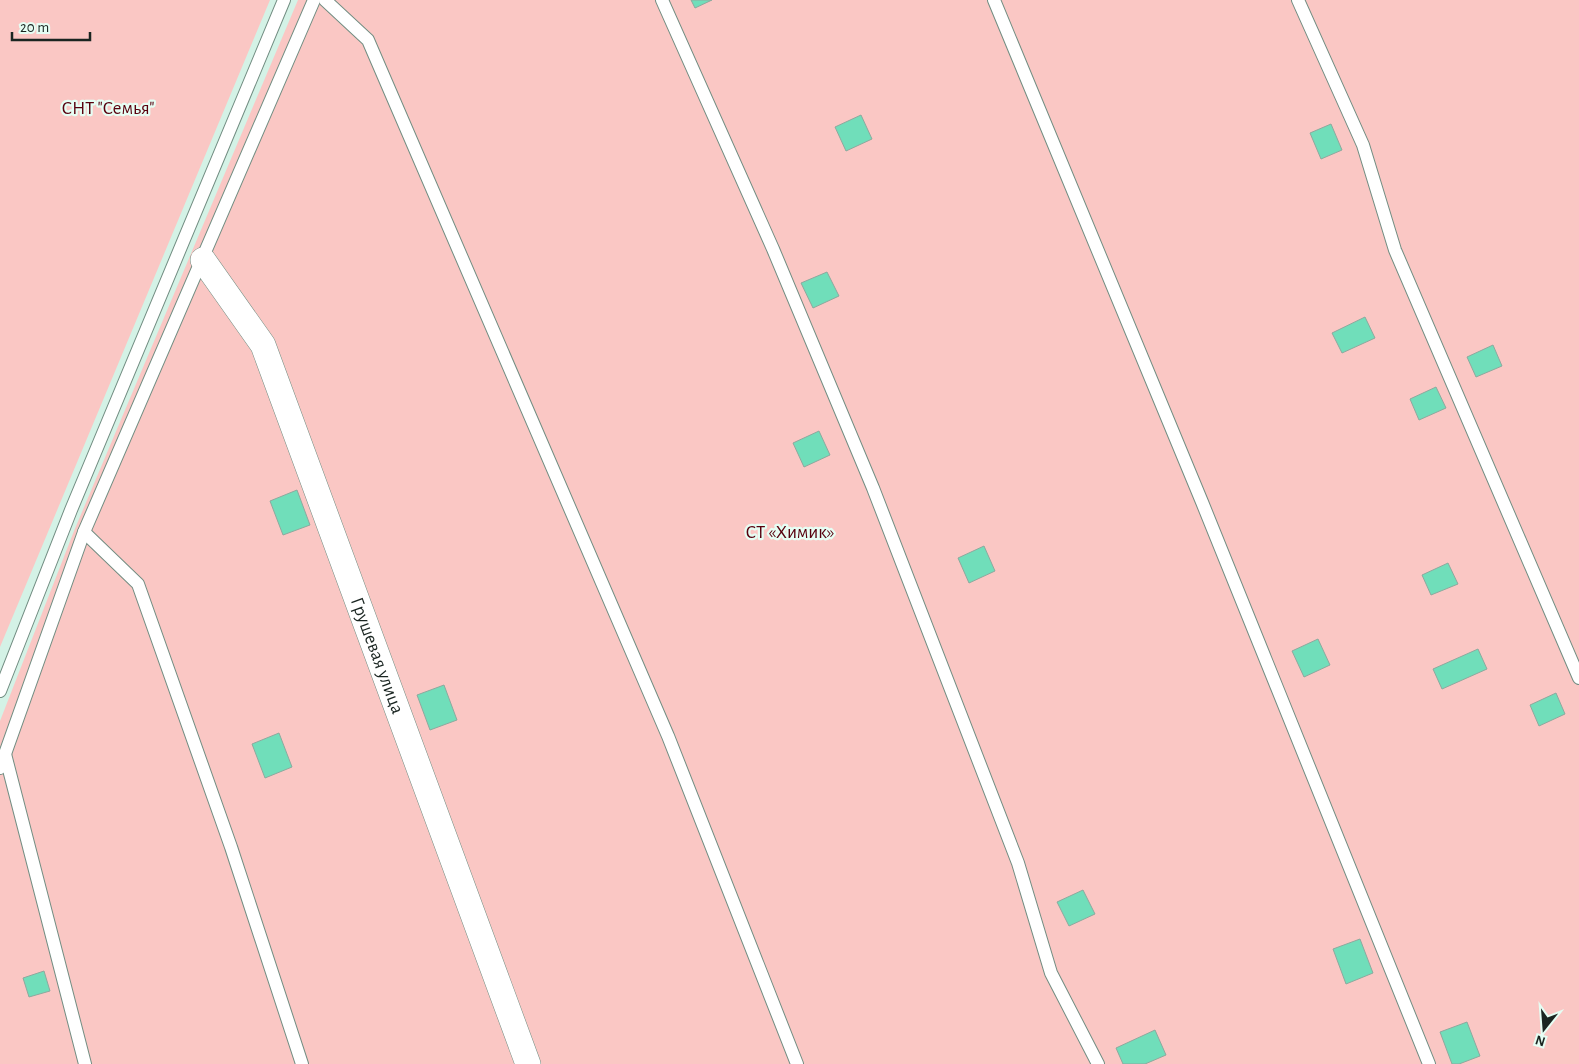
<svg xmlns="http://www.w3.org/2000/svg" width="1579" height="1064" font-family="'Alegreya Sans',sans-serif">
<rect width="100%" height="100%" fill="#d4f2e6"/>
<!-- green -->
<g fill="#fac7c4">
<polygon points="0,0 270,0 0,647"/>
<polygon points="298,0 1579,0 1579,1064 0,1064 0,721 74,531"/>
</g>
<!-- building -->
<g fill="#70deba" stroke="#8da99e">
<polygon points="691,0 712,0 695,8"/>
<polygon points="861,115 872,139 846,151 835,127"/>
<polygon points="1331,124 1342,150 1321,159 1310,133"/>
<polygon points="827,272 839,296 813,308 801,283"/>
<polygon points="1365,317 1375,338 1342,353 1332,333"/>
<polygon points="1493,345 1502,366 1476,377 1467,357"/>
<polygon points="1436,387 1446,408 1419,420 1410,399"/>
<polygon points="819,431 830,455 804,467 793,443"/>
<polygon points="297,490 310,525 283,535 270,501"/>
<polygon points="984,546 995,571 969,583 958,558"/>
<polygon points="1448,563 1458,584 1431,595 1422,575"/>
<polygon points="1318,639 1330,665 1304,677 1292,651"/>
<polygon points="1478,649 1487,669 1442,689 1433,669"/>
<polygon points="444,685 457,720 430,730 417,695"/>
<polygon points="1556,693 1565,714 1539,726 1530,705"/>
<polygon points="279,733 292,767 265,778 252,744"/>
<polygon points="1083,890 1095,914 1069,926 1057,902"/>
<polygon points="1360,939 1373,973 1346,984 1333,949"/>
<polygon points="44,971 50,991 29,997 23,978"/>
<polygon points="1467,1022 1480,1056 1459,1064 1452,1064 1440,1032"/>
<polygon points="1155,1030 1166,1055 1145,1064 1123,1064 1116,1048"/>
</g>
<g fill="none" stroke-linecap="round" stroke-linejoin="round">
<!-- lane casing -->
<g stroke="#728d82" stroke-width="14">
<g id="lane">
<polyline points="325,0 368,40 668,736 797,1064"/>
<polyline points="662,0 773,249 873,488 1018,863 1051,973 1098,1064"/>
<polyline points="994,0 1202,502 1429,1064"/>
<polyline points="1298,0 1363,145 1395,250 1579,678"/>
<polyline points="84,532 138,584 231,847 302,1064"/>
<polyline points="0,691 71,510 284,0"/>
<polyline points="5,754 85,1064"/>
<polyline points="0,768 84,532 314,0"/>
</g>
</g>
<!-- street casing -->
<g stroke="#728d82" stroke-width="26">
<g id="street">
<path id="s1" d="M203,260L263,345L528,1064"/>
</g>
</g>
<!-- lane -->
<use href="#lane" stroke="#fff" stroke-width="12"/>
<!-- street -->
<use href="#street" stroke="#fff" stroke-width="25"/>
</g>
<g text-anchor="middle" dominant-baseline="central" stroke-width="4.5" stroke-linejoin="round" paint-order="stroke">
<!-- park labels -->
<g font-size="19" fill="#58010e" stroke="#e6fef4">
<text x="108" y="108">СНТ "Семья"</text>
<text x="790" y="532">СТ «Химик»</text>
</g>
<!-- street labels -->
<g font-size="19" fill="#1a2521" stroke="#e6fef4">
<text stroke="none"><textPath href="#s1" startOffset="435">Грушевая улица</textPath></text>
</g>
</g>
<!-- north arrow -->
<g transform="translate(1544 1029) rotate(197)" stroke="#e6fef4" stroke-width="4" paint-order="stroke">
<path d="M0-4L9 19L0 12L-9 19Z" fill="#1a2521"/>
<text y="-8" font-size="14" font-weight="bold" text-anchor="middle" fill="#1a2521">N</text>
</g>
<!-- scale -->
<path d="M12 32v8h78v-8" fill="none" stroke="#1a2521" stroke-width="2.5"/>
<text x="20" y="32" font-size="15" fill="#1a2521" stroke="#e6fef4" stroke-width="4" paint-order="stroke">20 m</text>
</svg>
